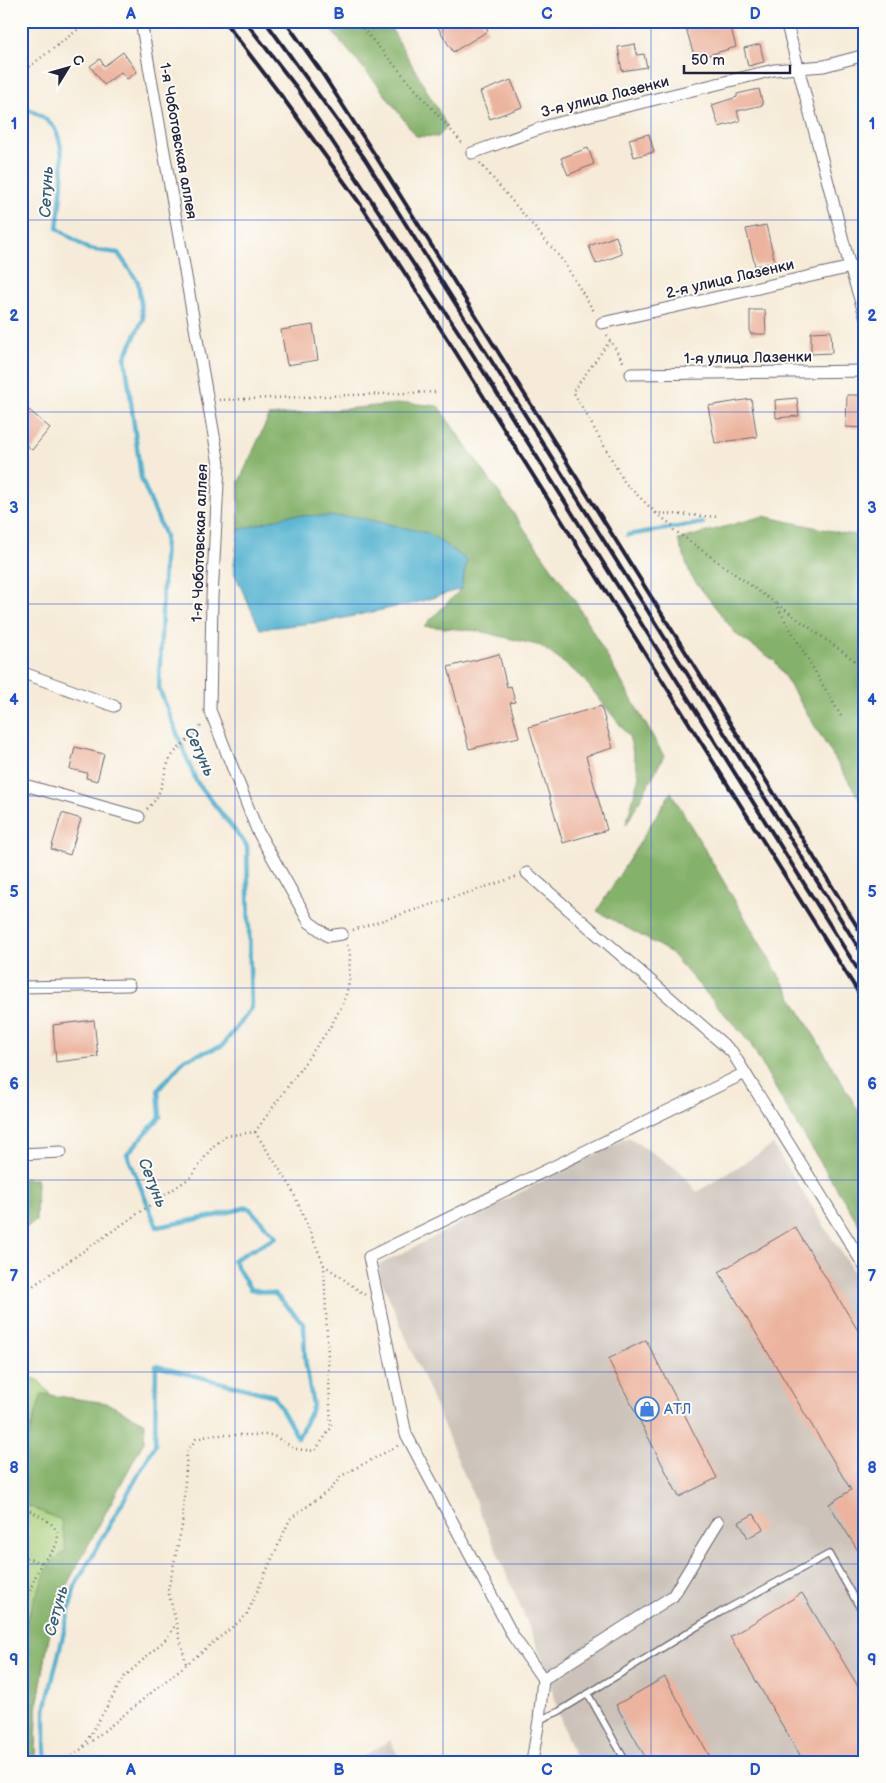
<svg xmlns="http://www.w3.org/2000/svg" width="886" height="1783" font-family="'Balsamiq Sans',sans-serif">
<rect width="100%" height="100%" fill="#fdfcf7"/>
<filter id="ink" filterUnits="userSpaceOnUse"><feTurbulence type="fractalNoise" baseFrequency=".02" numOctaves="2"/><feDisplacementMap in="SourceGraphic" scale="10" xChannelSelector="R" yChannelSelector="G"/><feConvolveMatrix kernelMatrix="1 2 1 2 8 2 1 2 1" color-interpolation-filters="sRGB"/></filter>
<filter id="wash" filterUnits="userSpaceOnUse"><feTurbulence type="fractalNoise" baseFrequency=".0096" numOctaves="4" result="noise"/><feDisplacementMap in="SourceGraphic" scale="20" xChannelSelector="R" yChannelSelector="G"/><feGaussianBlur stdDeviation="1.12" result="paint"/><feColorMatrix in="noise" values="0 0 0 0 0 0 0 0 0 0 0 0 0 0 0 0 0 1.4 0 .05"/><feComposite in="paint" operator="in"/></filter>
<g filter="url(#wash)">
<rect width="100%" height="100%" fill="#f6ebd8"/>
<!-- industrial -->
<g fill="#ccc2b9">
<polygon points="628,1137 680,1171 697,1192 773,1145 865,1290 865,1762 576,1762 558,1712 545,1665 380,1276 379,1265"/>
<polygon points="390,1740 401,1762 354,1762"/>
</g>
<!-- green -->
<polygon fill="#a7cf7a" stroke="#64785a" points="21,1375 38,1380 118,1472 54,1609 37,1706 36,1762 21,1762"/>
<!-- forest -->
<g fill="#85b26a" stroke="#546a52">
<polygon points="323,21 387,21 447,126 438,137 416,136 377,84"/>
<polygon points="408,403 438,406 577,604 664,756 626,825 639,776 629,736 581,676 541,646 479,631 424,626 461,589 466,560 239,530 239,482 269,416"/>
<polygon points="763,516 846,534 865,535 865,808 775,661 737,635 691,576 678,540"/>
<polygon points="671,792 865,1122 865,1234 785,1105 750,1043 670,952 597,911"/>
<polygon points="21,1179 37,1179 36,1221 21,1231"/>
<polygon points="42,1394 107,1403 145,1423 144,1441 54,1609 37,1706 36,1753 21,1756 24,1626 49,1565 66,1550 61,1520 21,1503 21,1457"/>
</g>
<!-- water -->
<polygon fill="#51b2d0" stroke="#3a6a86" points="290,515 355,517 428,533 467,560 461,589 415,603 330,621 260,629 233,570 239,530"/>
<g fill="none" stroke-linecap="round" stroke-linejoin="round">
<!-- stream -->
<g stroke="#51b2d0" stroke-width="4.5">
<path d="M21,105C30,110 44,116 51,124C70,144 60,202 57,228L88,249L118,253L138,282L143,319L125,357L141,478L165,536L159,688L196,781L247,846L251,1009L222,1046L185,1059L158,1090L160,1117L127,1154L157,1227L214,1216L248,1207L276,1237L233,1260L250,1289L275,1294L304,1324L305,1359L313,1406L298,1438L274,1396L156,1366L155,1445L75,1586L45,1710V1762"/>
<polyline points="628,535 703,523"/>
</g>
</g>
<g id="blocks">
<!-- building -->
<g fill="#ecb49e">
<polygon points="434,21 482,21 488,31 453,52"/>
<polygon points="684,21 729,21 736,47 695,59"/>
<polygon points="635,44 637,55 644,54 647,67 622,71 618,47"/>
<polygon points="760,44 764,62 748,66 744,48"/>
<polygon points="123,52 137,72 127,79 121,72 104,85 90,66 100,59 104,66"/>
<polygon points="511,80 522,107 490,119 480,92"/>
<polygon points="759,89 763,105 737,111 740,121 719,127 712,105 737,97 737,94"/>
<polygon points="649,134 654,152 634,157 629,139"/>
<polygon points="588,148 594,164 568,175 561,158"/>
<polygon points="766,225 775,262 755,266 746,229"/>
<polygon points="616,236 622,254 596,264 589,246"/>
<polygon points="750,310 765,310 766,334 750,334"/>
<polygon points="313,325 318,360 287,365 281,330"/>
<polygon points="831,331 832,353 811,354 811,332"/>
<polygon points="847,395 865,395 865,428 846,427"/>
<polygon points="797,398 799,416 776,418 775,400"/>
<polygon points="751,399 757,437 715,443 708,406"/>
<polygon points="29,410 50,428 32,450 21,440 21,419"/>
<polygon points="499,654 507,687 511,686 515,702 510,703 519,737 469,749 448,667"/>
<polygon points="601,706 613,748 586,756 607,830 563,843 529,727"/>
<polygon points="75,747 104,754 97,781 86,778 87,773 70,769"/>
<polygon points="62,813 81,819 70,855 51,849"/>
<polygon points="94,1020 98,1057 56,1062 53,1025"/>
<polygon points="795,1227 865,1342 865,1562 829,1504 851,1490 719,1272"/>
<polygon points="646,1340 717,1478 679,1497 608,1359"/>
<polygon points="754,1514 763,1529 748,1538 739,1522"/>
<polygon points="802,1593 865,1698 865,1762 804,1762 730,1637"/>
<polygon points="665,1677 713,1762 648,1762 616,1705"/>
</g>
</g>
</g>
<g filter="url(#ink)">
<use href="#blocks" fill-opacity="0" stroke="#6c6872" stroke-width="1"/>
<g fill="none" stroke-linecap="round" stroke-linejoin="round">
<!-- lane casing -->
<g stroke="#6c6872" stroke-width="8">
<g id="lane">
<polyline points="588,1694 626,1762"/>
<polyline points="539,1720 558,1712 721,1612 829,1554 865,1617"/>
</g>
</g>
<!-- street casing -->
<g stroke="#6c6872" stroke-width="13">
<g id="street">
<polyline points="141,21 219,464 212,598 210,710 257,830 309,922 328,936 342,934"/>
<polyline points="786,21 850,267 865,315"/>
<polyline points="472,153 550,125 774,70 824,66 865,55"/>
<polyline points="602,323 865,264"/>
<polyline points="631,374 865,371"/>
<polyline points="21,672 114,706"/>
<polyline points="21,784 139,817"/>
<polyline points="527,873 732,1052 865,1267"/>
<polyline points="21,987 129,985"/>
<polyline points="21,1154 61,1152"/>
<polyline points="543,1679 513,1636 406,1434 369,1257 745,1073"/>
<polyline points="543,1679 673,1596 718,1522"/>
<polyline points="532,1762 539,1720 543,1679"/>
</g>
</g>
<!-- path -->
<g stroke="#6c6872" stroke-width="2.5" stroke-dasharray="1 4" stroke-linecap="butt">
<polyline points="356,21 463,144"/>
<polyline points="21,73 89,21"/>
<polyline points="480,163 563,261 595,313"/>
<polyline points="607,335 625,365"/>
<polyline points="610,341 573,391 625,483 656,513 718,517"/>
<polyline points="219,400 435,392"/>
<polyline points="656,513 673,526 674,530 775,603 841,716"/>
<polyline points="777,604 865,668"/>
<path d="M147,809C164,794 161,778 170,759C177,746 194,738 202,724"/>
<polyline points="353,930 516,877"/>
<polyline points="255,1132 291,1187 324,1265 365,1295"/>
<polyline points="21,1294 191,1177 212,1147 226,1136 255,1132 329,1029 343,1004 349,984 350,952 347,945"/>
<path d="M21,1506C50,1521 76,1532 41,1563"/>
<polyline points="21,1556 41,1563 21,1612"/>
<polyline points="186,1663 168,1590 182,1526 187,1452 196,1439 212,1435 272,1435 296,1449 315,1451 331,1428 324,1265"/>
<polyline points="84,1746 124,1677 167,1638 176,1624"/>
<polyline points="43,1762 68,1758 83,1748 246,1616 290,1519 332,1488 341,1476 399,1445"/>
</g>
<!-- lane -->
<use href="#lane" stroke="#fff" stroke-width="5.5"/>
<!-- street -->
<use href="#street" stroke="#fff" stroke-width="11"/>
<!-- rail -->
<g stroke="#22223b" stroke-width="4">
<polyline points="224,21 283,98 361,205 453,348 865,1003"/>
<polyline points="245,21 297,88 465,342 865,981"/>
<polyline points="265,21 365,159 865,958"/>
<polyline points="285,21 320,70 375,155 865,939"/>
</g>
</g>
</g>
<!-- grid -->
<path fill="none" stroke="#1d4ed8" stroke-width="1" stroke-opacity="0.55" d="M235,21V1762M443,21V1762M651,21V1762M21,220H865M21,412H865M21,604H865M21,796H865M21,988H865M21,1180H865M21,1372H865M21,1564H865"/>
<!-- icons -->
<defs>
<g id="shop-ring" transform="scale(1.25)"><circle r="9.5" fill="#fdfcf7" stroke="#3f7fe0" stroke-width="1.5"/><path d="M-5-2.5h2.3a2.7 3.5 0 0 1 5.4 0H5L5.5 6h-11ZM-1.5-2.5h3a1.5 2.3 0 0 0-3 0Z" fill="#3f7fe0"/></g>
</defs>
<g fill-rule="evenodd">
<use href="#shop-ring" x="647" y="1409"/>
</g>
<g text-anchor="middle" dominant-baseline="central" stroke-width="4" stroke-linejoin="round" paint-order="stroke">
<!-- street labels -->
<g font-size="15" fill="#22223b" stroke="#fdfcf7">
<text transform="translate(605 97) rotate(-14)">3-я улица Лазенки</text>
<text transform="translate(178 141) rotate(80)">1-я Чоботовская аллея</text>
<text transform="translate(730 279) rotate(-13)">2-я улица Лазенки</text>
<text transform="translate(748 358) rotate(-1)">1-я улица Лазенки</text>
<text transform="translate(200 543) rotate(-88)">1-я Чоботовская аллея</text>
</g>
<!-- shop labels -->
<g font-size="15" fill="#366cbe" stroke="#fdfcf7" text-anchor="start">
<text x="664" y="1409">АТЛ</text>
</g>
<!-- water labels -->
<g font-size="16" font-style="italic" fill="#355c77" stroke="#fdfcf7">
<text transform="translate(47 192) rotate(-87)">Сетунь</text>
<text transform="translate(199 752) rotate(66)">Сетунь</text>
<text transform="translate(152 1183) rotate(68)">Сетунь</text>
<text transform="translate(57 1611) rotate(-75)">Сетунь</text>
</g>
</g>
<!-- margin -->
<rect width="886" height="1783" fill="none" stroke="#fdfcf7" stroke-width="55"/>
<!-- north arrow -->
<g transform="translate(68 68) rotate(53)" stroke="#fdfcf7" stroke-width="4" paint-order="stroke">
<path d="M0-4L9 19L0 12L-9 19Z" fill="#22223b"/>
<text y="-8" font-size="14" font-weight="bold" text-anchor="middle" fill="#22223b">С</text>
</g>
<!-- scale -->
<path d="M684 65v8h106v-8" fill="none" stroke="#22223b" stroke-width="2.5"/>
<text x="691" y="65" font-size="15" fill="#22223b" stroke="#fdfcf7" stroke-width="4" paint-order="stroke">50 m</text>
<rect x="28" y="28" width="830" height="1728" fill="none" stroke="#1d4ed8" stroke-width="2"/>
<g font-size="16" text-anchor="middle" font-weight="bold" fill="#1d4ed8">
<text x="131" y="19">A</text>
<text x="339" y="19">B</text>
<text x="547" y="19">C</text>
<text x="755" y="19">D</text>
<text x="14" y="129">1</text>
<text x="872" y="129">1</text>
<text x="14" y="321">2</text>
<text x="872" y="321">2</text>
<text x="14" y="513">3</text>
<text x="872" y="513">3</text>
<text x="14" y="705">4</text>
<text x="872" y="705">4</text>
<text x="14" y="897">5</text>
<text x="872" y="897">5</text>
<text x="14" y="1089">6</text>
<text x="872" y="1089">6</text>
<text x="14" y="1281">7</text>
<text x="872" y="1281">7</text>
<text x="14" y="1473">8</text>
<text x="872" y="1473">8</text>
<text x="14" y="1665">9</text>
<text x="872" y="1665">9</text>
<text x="131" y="1775">A</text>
<text x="339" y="1775">B</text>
<text x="547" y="1775">C</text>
<text x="755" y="1775">D</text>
</g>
</svg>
